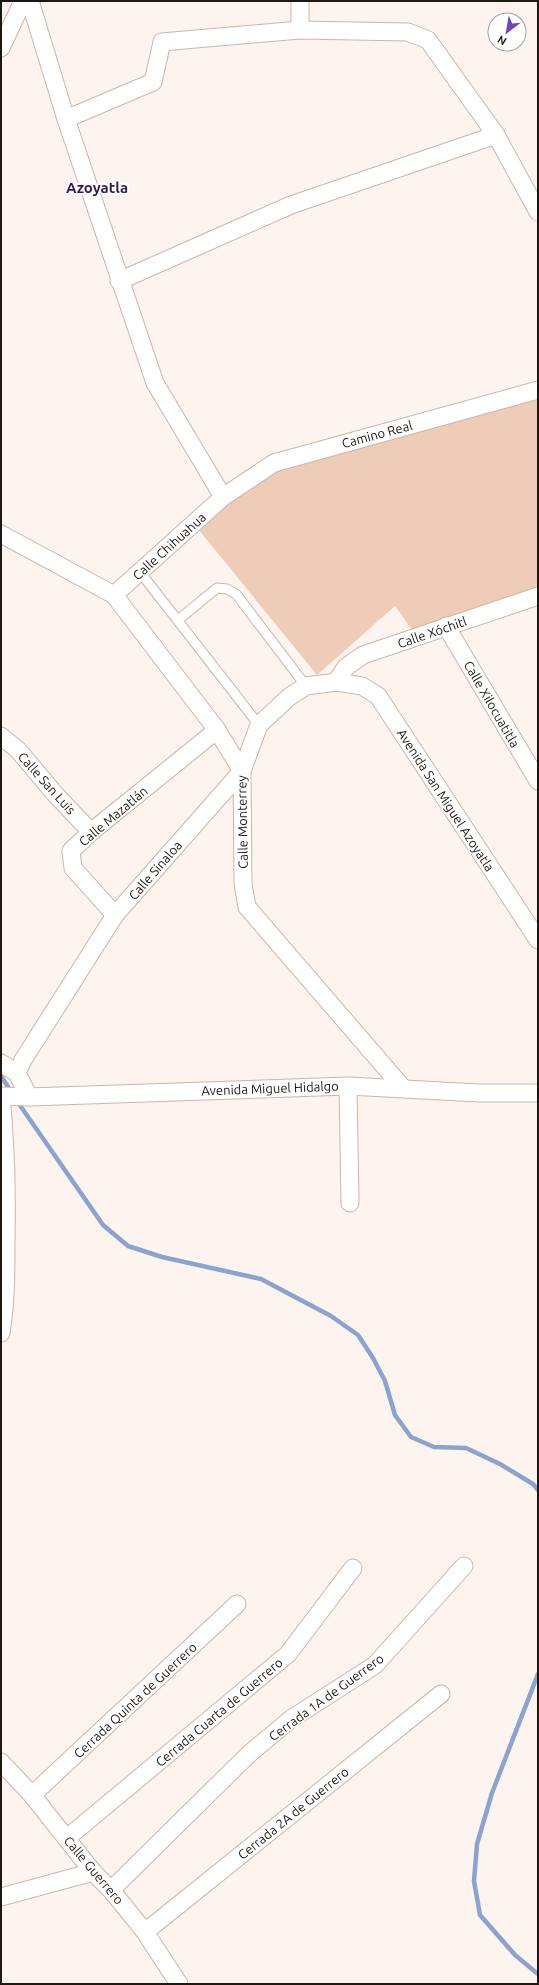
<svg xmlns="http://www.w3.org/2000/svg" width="539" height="1985" font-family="Ubuntu,sans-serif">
<rect width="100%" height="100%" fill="#fdf4ef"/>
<!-- green -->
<polygon fill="#efccb7" points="538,398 538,589 413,631 395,606 317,675 194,524 280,463"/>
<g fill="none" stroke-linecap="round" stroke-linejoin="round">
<!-- stream -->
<g stroke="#8aa3cf" stroke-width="4.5">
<polyline points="1,1076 12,1093"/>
<polyline points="17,1101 103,1225 128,1246 162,1257 261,1279 331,1316 358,1335 373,1358 385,1381 395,1415 411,1437 434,1447 466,1448 500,1464 533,1484 538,1490"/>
<polyline points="538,1674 492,1793 477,1844 474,1881 480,1915 515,1955 538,1974"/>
</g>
<!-- lane casing -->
<g stroke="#cbb6aa" stroke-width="11">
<g id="lane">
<polyline points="140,572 259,725"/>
<polyline points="178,620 217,588 227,589 236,594 306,686"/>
</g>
</g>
<!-- street casing -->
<g stroke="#cbb6aa" stroke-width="19">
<g id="street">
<polyline points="30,1 66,119 155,383 223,497"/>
<polyline points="300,30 300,1"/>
<polyline points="1,48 23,1"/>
<polyline points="66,119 153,82 162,42 300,30 408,32 428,40 496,135 538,212"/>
<polyline points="119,281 291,205 496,135"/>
<polyline points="1,534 114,595 217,730 242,771 243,884 247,907 403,1088"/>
<polyline points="114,595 223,497 274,463 538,390"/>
<polyline points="446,626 538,781"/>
<polyline points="336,682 346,667 363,655 538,596"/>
<polyline points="1,736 18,750 55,794 91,832"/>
<polyline points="115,915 73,868 71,851 91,832 217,730"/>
<polyline points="1,1063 17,1073"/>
<polyline points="348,1086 350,1203"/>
<polyline points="1,1096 29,1097 348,1086 479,1093 538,1093"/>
<polyline points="29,1097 17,1073 23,1060 115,915 242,771 259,725 289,697 306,686 337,682 362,686 378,696 538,940"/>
<path d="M1,1333C6,1302 6,1272 6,1241C7,1192 6,1145 1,1096"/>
<polyline points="1,1762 32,1795 93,1872 111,1890 145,1932 179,1984"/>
<polyline points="32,1795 237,1604"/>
<polyline points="67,1838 288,1654 353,1568"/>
<polyline points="111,1890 249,1754 291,1719 375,1665 464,1566"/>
<polyline points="1,1897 93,1872"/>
<polyline points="145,1932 441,1694"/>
</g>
</g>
<!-- lane -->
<use href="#lane" stroke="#fff" stroke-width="9"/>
<!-- street -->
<use href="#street" stroke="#fff" stroke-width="17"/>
</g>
<g text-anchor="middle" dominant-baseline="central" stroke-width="3.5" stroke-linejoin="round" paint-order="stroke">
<!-- street labels -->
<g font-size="13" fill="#1d1611" stroke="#fff">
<text transform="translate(377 434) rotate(-15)">Camino Real</text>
<text transform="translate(169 546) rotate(-42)">Calle Chihuahua</text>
<text transform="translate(432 632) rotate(-19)">Calle Xóchitl</text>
<text transform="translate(492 704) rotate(60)">Calle Xilocuatitla</text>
<text transform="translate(47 783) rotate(48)">Calle San Luis</text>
<text transform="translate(446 800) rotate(57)">Avenida San Miguel Azoyatla</text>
<text transform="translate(113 816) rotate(-40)">Calle Mazatlán</text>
<text transform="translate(242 822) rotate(-91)">Calle Monterrey</text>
<text transform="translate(155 870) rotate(-49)">Calle Sinaloa</text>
<text transform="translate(270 1088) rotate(-2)">Avenida Miguel Hidalgo</text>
<text transform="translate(326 1697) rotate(-36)">Cerrada 1A de Guerrero</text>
<text transform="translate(135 1700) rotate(-43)">Cerrada Quinta de Guerrero</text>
<text transform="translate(219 1712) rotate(-40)">Cerrada Cuarta de Guerrero</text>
<text transform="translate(293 1813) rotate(-39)">Cerrada 2A de Guerrero</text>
<text transform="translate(94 1870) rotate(50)">Calle Guerrero</text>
</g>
<!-- quarter labels -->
<g font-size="15" font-weight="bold" fill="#2f1b54" stroke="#fff">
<text x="97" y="187">Azoyatla</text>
</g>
</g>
<!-- border -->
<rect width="539" height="1985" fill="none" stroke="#1d1611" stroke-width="4"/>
<!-- north arrow -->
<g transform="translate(507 32) rotate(211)"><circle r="19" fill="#ffffff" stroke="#a5a2a0"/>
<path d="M0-3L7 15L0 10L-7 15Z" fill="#6f44bc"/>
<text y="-6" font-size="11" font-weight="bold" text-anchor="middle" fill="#1d1611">N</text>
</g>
</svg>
